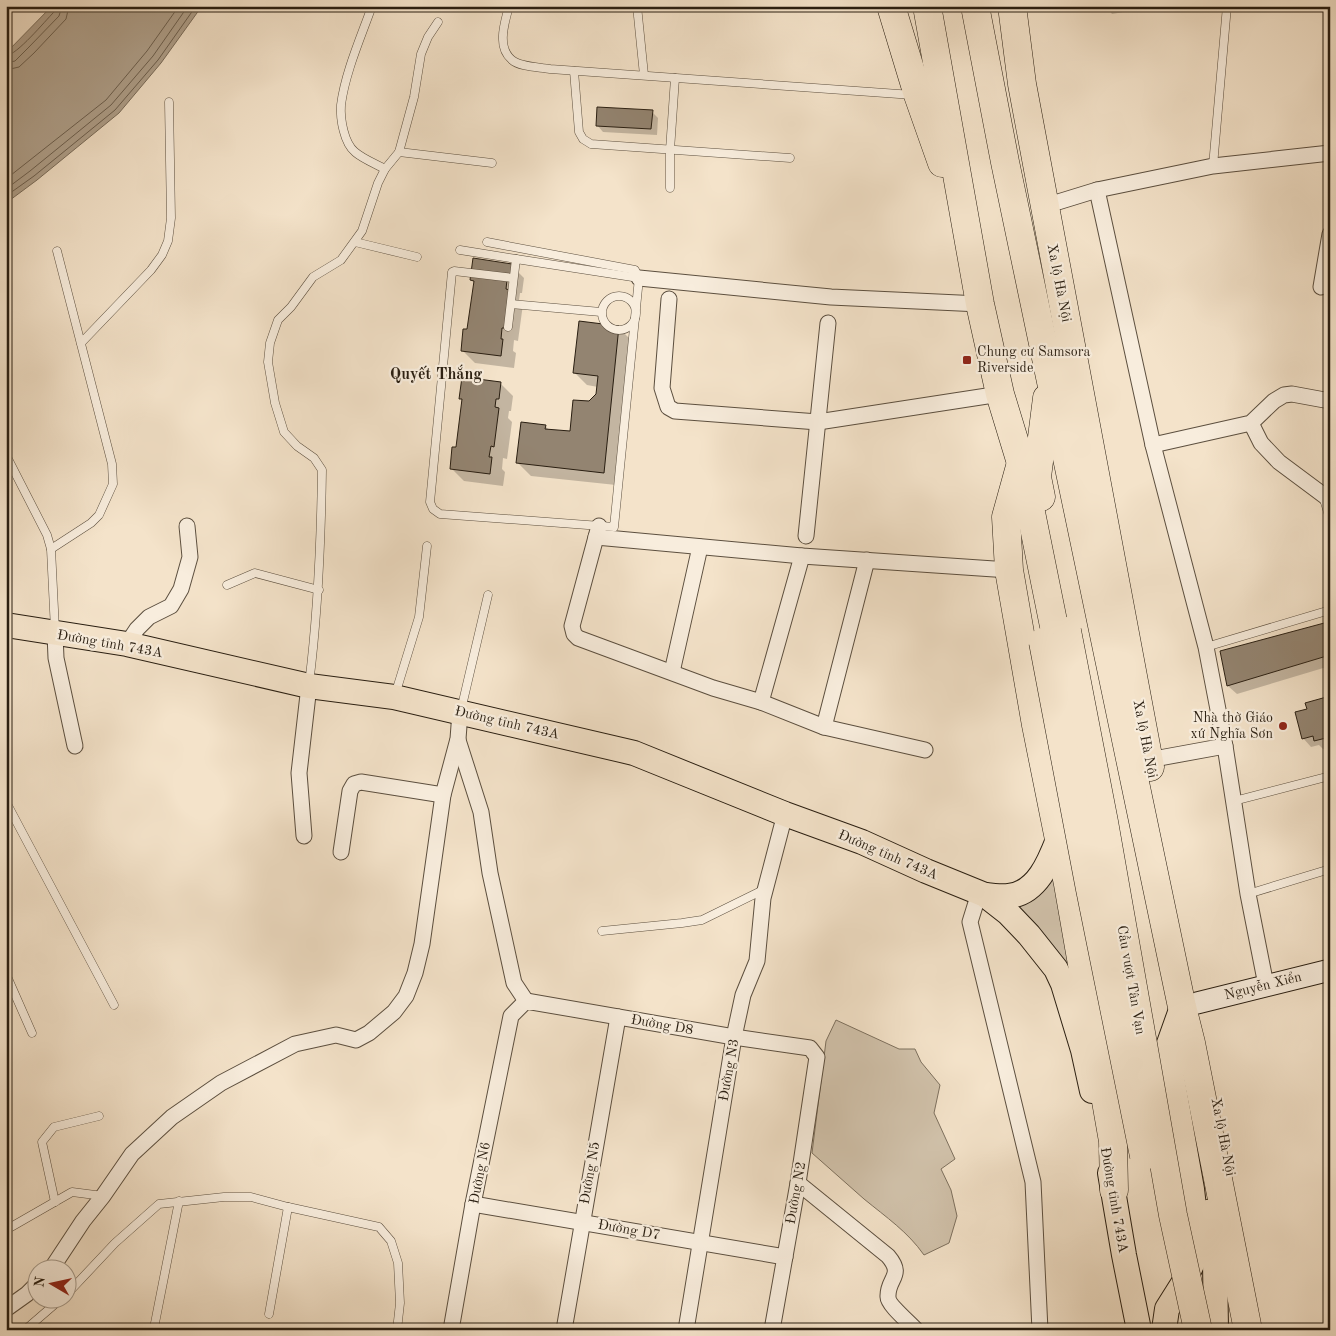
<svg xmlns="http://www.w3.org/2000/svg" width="1336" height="1336" font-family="'Old Standard TT',serif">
<rect width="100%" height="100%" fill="#f4e3ca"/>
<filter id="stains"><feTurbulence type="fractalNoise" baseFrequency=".004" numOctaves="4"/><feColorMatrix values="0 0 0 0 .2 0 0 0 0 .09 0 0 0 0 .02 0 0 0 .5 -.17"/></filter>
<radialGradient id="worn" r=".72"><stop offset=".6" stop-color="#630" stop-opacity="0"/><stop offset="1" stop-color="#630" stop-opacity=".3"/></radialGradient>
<!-- green -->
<g fill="#d1c2ab" stroke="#7d705e">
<polygon points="1056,868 1081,994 1038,927 1014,902"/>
<path d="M836,1020L899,1049H915L921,1062L940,1085L934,1113L955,1159L941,1169L951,1190L957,1216L949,1243L924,1255C908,1232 886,1217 864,1199C847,1184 829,1168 812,1153L826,1041Z"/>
</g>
<!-- water -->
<polygon fill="#afa08b" stroke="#796c5a" points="52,6 202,6 161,63 119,113 37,180 6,203 6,53"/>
<!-- shadow -->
<g fill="#0003">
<polygon points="1106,6 1158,6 1112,14"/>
<polygon points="652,112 658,118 657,135 603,132 597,125"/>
<polygon points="511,265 524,278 522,293 520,293 519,300 523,304 518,341 514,340 513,351 516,353 514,368 475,363 462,350 469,330 475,283 471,280"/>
<polygon points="580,322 619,328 632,341 616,485 531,476 518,463 545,426 549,430 571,433 589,403 598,395 598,387 587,385 574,372"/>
<polygon points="500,383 513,396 511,411 509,411 508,418 512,422 507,459 503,458 502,469 505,472 503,486 464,481 451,468 457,448 463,401 460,398"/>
<polygon points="1328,623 1330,625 1330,666 1237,694 1228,686 1222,652"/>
<polygon points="1330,697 1330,748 1323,749 1319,745 1311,747 1303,738 1308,709"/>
</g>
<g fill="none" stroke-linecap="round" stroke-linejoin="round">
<!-- shore -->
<g stroke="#6c5f4e" stroke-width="1">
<path d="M6,56C17,55 45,21 54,12L55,6"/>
<polyline points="6,63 15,61 29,47 59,16 62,6"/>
<polyline points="6,70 19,67 34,53 66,19 69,6"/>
<polyline points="6,179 106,100 147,51 179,6"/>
<polyline points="6,189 30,171 111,105 153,56 188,6"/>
<polyline points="6,196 34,176 115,110 158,60 196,6"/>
</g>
</g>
<!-- building -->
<g fill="#938471" stroke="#291e11">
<polygon points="597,107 653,110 651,129 596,126"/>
<polygon points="473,258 512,264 510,281 507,280 506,289 510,290 505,328 502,328 501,339 503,339 501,356 461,351 463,329 467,329 474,281 470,280"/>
<polygon points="579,321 619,326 604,473 516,463 521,422 546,425 545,429 570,431 573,400 589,401 596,394 598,376 573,373"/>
<polygon points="462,377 501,382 499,399 496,399 495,407 499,408 494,447 491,446 489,457 492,457 490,474 450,469 452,447 456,447 462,399 459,399"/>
<polygon points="1328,622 1330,655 1227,686 1220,651"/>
<polygon points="1330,696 1330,737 1314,741 1313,736 1302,739 1295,712 1307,709 1305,703"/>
</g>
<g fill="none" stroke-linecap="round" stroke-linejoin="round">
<!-- lane casing -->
<g stroke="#5c4f3f" stroke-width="9">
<g id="lane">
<path d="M372,6C361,37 345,73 341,105C340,119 344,143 355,152C363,159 376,164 385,169"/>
<path d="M509,6C505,22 496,47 512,60C520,67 539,67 550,69L913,95"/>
<polyline points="637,6 644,75"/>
<polyline points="574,71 579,132 583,139 591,144 790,158"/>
<polyline points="399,152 492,163"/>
<polyline points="1213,166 1227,6"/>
<polyline points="670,188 670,150 675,78"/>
<polyline points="355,242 417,257"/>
<polyline points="487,242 635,270 639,278 614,527 440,514 433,509 430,502 452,272 454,271 513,278"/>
<polyline points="460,250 516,259"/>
<circle cx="619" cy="313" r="17"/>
<polyline points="511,304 601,312"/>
<polyline points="508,327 516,259 639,278"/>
<polyline points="81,343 151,270 162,255 168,241 171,218 169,102"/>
<polyline points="6,455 47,535 51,549 55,630"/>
<polyline points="1323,496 1330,519"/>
<polyline points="51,549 91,523 99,515 113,484 112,464 57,251"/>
<polyline points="227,585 255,573 319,590"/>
<polyline points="1206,647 1330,610"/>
<path d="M309,684C318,613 321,542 322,470L314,458L297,446L284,432L275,403L268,362L270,343L278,320L291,307L313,277L341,260L362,231L378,183L385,169L399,152L414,97L421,54L428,37L438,22"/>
<polyline points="395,695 419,617 427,546"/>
<polyline points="461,710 488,595"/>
<polyline points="1234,801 1330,776"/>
<polyline points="6,802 114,1005"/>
<polyline points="1248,894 1330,869"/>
<polyline points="602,931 682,923 702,920 765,889"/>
<polyline points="6,974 32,1033"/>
<polyline points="55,1202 42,1142 54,1127 99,1116"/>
<polyline points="6,1226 11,1227 72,1192 103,1196"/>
<polyline points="68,1293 115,1243 159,1204 224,1197 251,1197 288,1207 379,1227 391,1241 398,1263 400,1303 397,1330"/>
<polyline points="269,1314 288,1207"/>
<polyline points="155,1323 179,1201"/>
<polyline points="25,1330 62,1298"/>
</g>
</g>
<!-- street casing -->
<g stroke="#5c4f3f" stroke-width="17">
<g id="street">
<polyline points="1097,190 1153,445 1206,647 1225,746 1248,894 1266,985"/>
<polyline points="1045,206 1097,190 1213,166 1330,153"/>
<polyline points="639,278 831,297 980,304"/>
<polyline points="1321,287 1330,234"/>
<polyline points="669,299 662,388 668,407 675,411 818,422 1000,394"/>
<polyline points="1251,423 1261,443 1279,462 1330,500"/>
<polyline points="1153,445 1251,423 1274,401 1284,395 1292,394 1330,401"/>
<polyline points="599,526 572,626 574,634 578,638 713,688 761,702 824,727 925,750"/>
<polyline points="806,536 828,323"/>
<polyline points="596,537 802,556 1009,570"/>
<polyline points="55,634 56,658 75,746"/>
<polyline points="127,644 137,629 149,617 171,606 181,589 190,557 187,526"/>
<polyline points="672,672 700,547"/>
<polyline points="761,702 802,556"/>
<polyline points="824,727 867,560"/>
<polyline points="458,740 481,812 490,873 514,983 526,1001"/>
<polyline points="1143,761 1225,746"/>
<polyline points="304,836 299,773 309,686"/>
<polyline points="341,852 350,791 354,784 361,782 443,795"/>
<polyline points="979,893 970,922 1033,1182 1040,1330"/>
<path d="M798,1183L888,1256C905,1276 887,1278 888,1297C888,1305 910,1323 916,1330"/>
<polyline points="473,1204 785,1257"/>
<polyline points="52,1268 83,1221 103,1196 132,1154 172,1117 221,1083 295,1044 336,1035 356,1040 369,1033 394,1012 406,996 415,973 422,944 443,795 458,739 460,712"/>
<polyline points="6,1309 27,1294 38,1283"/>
<polyline points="451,1330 473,1204 511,1016 526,1001 734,1037 810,1048 817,1057 798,1183 772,1330"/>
<polyline points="564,1330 618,1017"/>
<polyline points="686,1330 734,1037 743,995 757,961 763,898 785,814"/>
</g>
</g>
<!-- secondary casing -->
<g stroke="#291e11" stroke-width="23">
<polyline id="secondary" points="1197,1003 1330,970"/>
</g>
<!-- primary casing -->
<g stroke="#291e11" stroke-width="26">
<g id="primary">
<polyline points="6,625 127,644 309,686 394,697 634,753 785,814 862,842 926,871 985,895 1008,913 1029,935 1056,969 1063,984 1083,1050 1092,1091"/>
<path d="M985,895C993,896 1001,897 1009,896C1038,893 1050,860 1059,837"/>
<polyline points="1110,1173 1124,1255 1139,1330"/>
<polyline points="1208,1212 1215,1262 1216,1330"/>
<polyline points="1164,1330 1167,1309 1184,1282 1193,1262 1197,1233 1192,1189 1167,1049 1182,1007"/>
</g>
</g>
<!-- highway casing -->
<g stroke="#291e11" stroke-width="29">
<g id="highway">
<polyline points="891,6 918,95 942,163"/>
<polyline points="927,6 980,304 1000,394 1021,463 1057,641"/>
<polyline points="975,6 1005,162 1182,1007 1191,1043 1248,1330"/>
<polyline points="1012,6 1022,84 1150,767"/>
<polyline points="1021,463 1006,517 1009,570 1036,725 1068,884 1113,1141 1114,1190"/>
<polyline points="1041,497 1037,477 1047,398"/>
</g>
</g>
<!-- lane -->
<use href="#lane" stroke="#f8eddd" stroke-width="8"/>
<!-- street -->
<use href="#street" stroke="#f8eddd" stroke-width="15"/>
<!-- secondary -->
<use href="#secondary" stroke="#f8eddd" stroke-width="21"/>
<!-- primary -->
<use href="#primary" stroke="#f4e3ca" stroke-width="24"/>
<!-- highway -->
<use href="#highway" stroke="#f4e3ca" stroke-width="28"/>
<!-- highway-bridge casing -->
<g stroke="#291e11" stroke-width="29" stroke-linecap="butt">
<g id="highway-bridge">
<polyline points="1067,631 1104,822 1173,1215 1198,1330"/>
<polyline points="1043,642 1090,889 1144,1156"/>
</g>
</g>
<!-- highway-bridge -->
<use href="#highway-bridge" stroke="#f4e3ca" stroke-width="28"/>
</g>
<!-- markers -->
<g fill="#8f2418" stroke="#f8eddd" stroke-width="2">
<rect x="962" y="355" width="10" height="10" rx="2.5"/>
<circle cx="1283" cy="726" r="5"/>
</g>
<g text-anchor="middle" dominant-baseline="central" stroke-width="4.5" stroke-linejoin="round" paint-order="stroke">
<!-- street labels -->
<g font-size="14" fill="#291e11" stroke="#f8eddd">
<text transform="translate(1059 283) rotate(79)">Xa lộ Hà Nội</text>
<text transform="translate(110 644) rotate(10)">Đường tỉnh 743A</text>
<text transform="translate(507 723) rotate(13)">Đường tỉnh 743A</text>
<text transform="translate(1145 739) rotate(79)">Xa lộ Hà Nội</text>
<text transform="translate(888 855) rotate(23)">Đường tỉnh 743A</text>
<text transform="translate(1131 980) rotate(80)">Cầu vượt Tân Vạn</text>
<text transform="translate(1263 986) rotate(-14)">Nguyễn Xiển</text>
<text transform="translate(662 1025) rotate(10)">Đường D8</text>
<text transform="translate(729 1070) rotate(-80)">Đường N3</text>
<text transform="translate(1223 1137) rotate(79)">Xa lộ Hà Nội</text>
<text transform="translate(480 1173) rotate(-79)">Đường N6</text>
<text transform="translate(590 1173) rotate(-80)">Đường N5</text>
<text transform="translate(796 1193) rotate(-80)">Đường N2</text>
<text transform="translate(1114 1200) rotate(80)">Đường tỉnh 743A</text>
<text transform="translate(629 1230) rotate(10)">Đường D7</text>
</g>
<!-- poi labels -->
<g font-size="14" fill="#291e11" stroke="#f8eddd" text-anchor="start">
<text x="977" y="352">Chung cư Samsora<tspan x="977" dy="16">Riverside</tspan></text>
<text x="1273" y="718" text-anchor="end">Nhà thờ Giáo<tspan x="1273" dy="16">xứ Nghĩa Sơn</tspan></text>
</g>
<!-- quarter labels -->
<g font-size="16" font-weight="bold" fill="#291e11" stroke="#f8eddd">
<text x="436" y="375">Quyết Thắng</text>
</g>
</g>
<!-- margin -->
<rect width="1336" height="1336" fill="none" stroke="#f4e3ca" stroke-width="25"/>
<rect x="8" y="8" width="1321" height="1321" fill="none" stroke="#291e11" stroke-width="2.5"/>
<rect x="12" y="12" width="1311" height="1311" fill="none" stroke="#291e11"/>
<!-- north arrow -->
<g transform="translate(52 1284) rotate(279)"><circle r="24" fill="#f8eddd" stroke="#a59a8b"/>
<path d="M0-4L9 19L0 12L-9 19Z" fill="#8f2418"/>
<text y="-8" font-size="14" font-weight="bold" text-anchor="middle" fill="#291e11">N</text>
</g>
<rect width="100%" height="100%" filter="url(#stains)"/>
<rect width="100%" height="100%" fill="url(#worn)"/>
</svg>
